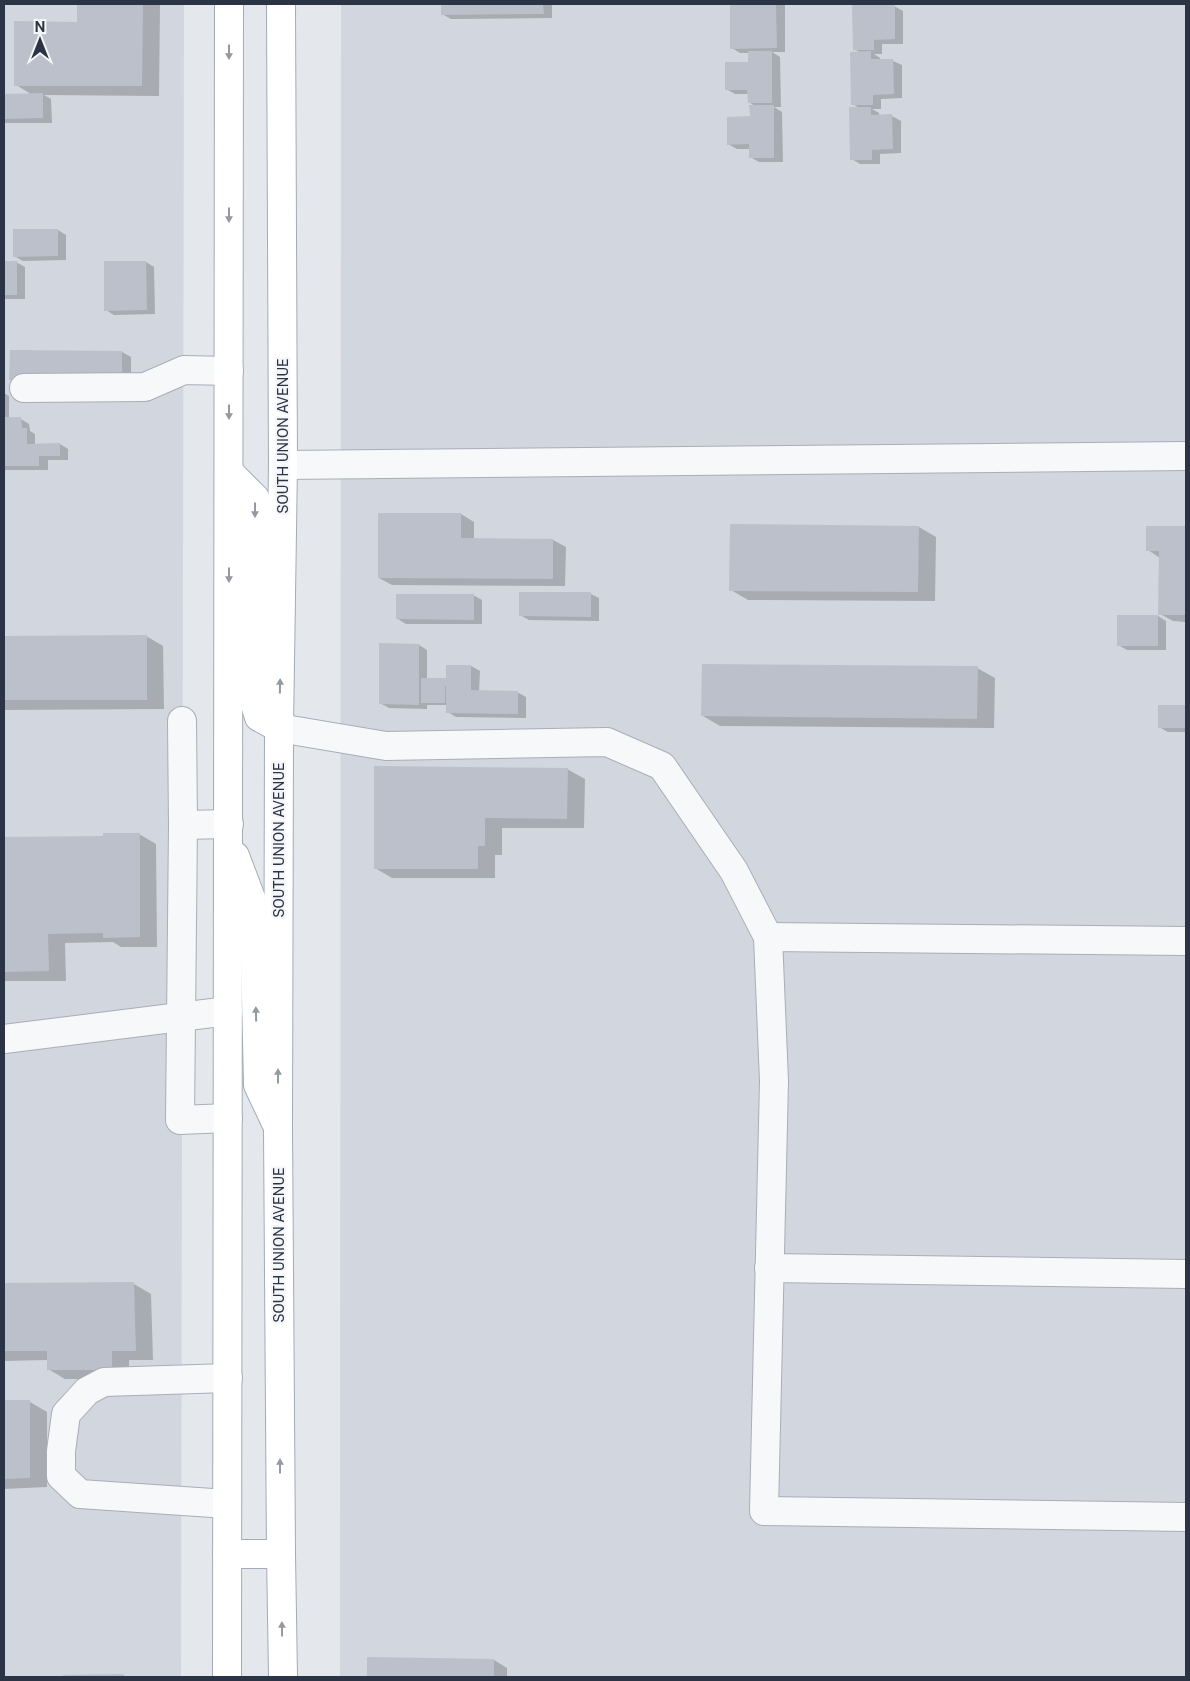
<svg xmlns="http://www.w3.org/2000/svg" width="1190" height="1681" font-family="'Public Sans',sans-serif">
<rect width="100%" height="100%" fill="#e4e7ec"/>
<!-- built -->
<g fill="#d2d6de">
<polygon points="4,4 184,4 181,1677 4,1677"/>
<polygon points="341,4 1186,4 1186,1677 340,1677"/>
</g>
<!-- shadow -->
<g fill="#0003">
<polygon points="79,4 160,4 159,96 44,95 51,99 52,123 4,123 4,95 31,94 16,85 79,24"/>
<polygon points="442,4 552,4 552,18 451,19 442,14"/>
<polygon points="731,4 785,4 785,52 772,52 780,57 781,107 774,107 782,112 783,162 759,162 750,157 750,149 737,149 728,144 751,117 756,107 749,102 749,94 735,94 726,89 749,63 749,53 740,53 732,48"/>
<polygon points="853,4 882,4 882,6 894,6 903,11 903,44 882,44 882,54 874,54 880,58 880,61 893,61 902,65 902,98 881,99 881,109 872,109 879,113 879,116 892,116 901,121 901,153 880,154 880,164 860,164 852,159 860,108 852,104 861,53 854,49"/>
<polygon points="58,230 66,235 66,260 23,261 14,256"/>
<polygon points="4,262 16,262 25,267 25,299 4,299"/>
<polygon points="146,262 154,267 155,314 114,315 106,310"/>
<polygon points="11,352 122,352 131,357 131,383 19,384 11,379"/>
<polygon points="4,393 9,396 9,419 21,419 29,424 30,431 35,434 35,445 60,444 68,449 68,460 48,460 48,470 4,470"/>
<polygon points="380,514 461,514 474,522 474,539 553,540 566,547 565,586 392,585 379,578"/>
<polygon points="919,527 936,537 935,601 748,600 731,590"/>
<polygon points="1148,527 1186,527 1186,622 1173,621 1160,614 1160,558 1148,550"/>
<polygon points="591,594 599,598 599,621 529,620 520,615"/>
<polygon points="473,595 482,600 482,624 406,624 398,619"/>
<polygon points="1158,616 1166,621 1166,650 1127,650 1118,645"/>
<polygon points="146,636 163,646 164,709 4,710 4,637"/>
<polygon points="419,645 427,650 427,679 445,679 471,666 480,671 479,692 517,692 526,697 526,718 456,717 448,712 448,705 427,705 427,709 389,708 380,703"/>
<polygon points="977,668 995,678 994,728 720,726 703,716"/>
<polygon points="1159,706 1186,706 1186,732 1168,732 1159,727"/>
<polygon points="567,769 585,779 584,828 502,828 502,855 495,855 495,878 392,878 375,868"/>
<polygon points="139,834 156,844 157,947 121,947 113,942 65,943 66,981 4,981 4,838 104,837"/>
<polygon points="4,1284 134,1284 151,1294 153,1360 129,1360 129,1379 65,1379 48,1369 48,1360 4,1361"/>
<polygon points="4,1401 30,1402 47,1412 47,1487 4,1489"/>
<polygon points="368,1659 494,1660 507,1668 507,1677 368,1677"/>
<polygon points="123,1675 126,1677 64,1677 64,1676"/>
</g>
<!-- building -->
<g fill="#bbc0ca">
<polygon points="77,4 143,4 142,86 14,86 14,21 77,22"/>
<polygon points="441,4 543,4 544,14 441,15"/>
<polygon points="730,4 776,4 777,48 730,49"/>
<polygon points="852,4 895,5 895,39 874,40 874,50 853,50"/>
<polygon points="748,51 772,51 772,103 748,103 747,90 725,90 725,62 748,62"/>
<polygon points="871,51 871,59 893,59 894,94 873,95 873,105 851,105 850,52"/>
<polygon points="43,93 43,118 4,119 4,94"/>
<polygon points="749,105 774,105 774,158 749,158 749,144 727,145 727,117 750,116"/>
<polygon points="849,107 871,107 871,115 892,114 893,149 872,150 872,160 850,160"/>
<polygon points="13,229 58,229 58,256 13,257"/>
<rect x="4" y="261" width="13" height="34"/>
<polygon points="104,261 146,261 147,310 104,311"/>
<polygon points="10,350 122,351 122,379 9,380"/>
<polygon points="4,417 21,417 22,428 27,428 27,444 60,443 60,456 39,456 39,466 4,466"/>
<polygon points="378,513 461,513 461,538 553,539 553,579 378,578"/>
<polygon points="730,524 919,526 918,592 729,591"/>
<polygon points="1146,526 1186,526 1186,615 1158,615 1159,551 1146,551"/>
<polygon points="519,592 591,592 591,617 519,616"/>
<polygon points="396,594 474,594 474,620 396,619"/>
<rect x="1117" y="615" width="41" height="31"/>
<polygon points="147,635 147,700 4,700 4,636"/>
<polygon points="379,643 419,644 419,705 379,704"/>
<polygon points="702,664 978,666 977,719 701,716"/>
<polygon points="446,665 471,665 471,690 518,691 518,714 446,713 446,686 445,686 445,703 421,703 421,678 446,678"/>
<rect x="1158" y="705" width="28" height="23"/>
<polygon points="374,766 568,768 567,819 485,818 485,846 478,846 478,869 374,869"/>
<polygon points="103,833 140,833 140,937 103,938 103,933 48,934 49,971 4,972 4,837 103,836"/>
<polygon points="134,1282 136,1351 112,1351 112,1370 47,1370 47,1351 4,1351 4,1283"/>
<polygon points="4,1400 30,1400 30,1478 4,1479"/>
<polygon points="367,1657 494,1659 494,1677 367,1677"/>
<polygon points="123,1674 123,1677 63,1677 63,1675"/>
</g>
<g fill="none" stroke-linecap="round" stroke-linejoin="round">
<!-- minor casing -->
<g stroke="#a9aeb7" stroke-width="30">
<g id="minor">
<polyline points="24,388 145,387 184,370 229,371"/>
<polyline points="283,465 1186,456"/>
<polyline points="182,721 183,825 229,824"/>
<polyline points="279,728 386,746 607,742 662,766 734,871 768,937 774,1081 764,1511 1186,1517"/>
<polyline points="183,825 180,1120 228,1118"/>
<polyline points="768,937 1186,941"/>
<polyline points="4,1039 228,1011"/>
<polyline points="769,1268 1186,1274"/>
<polyline points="227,1504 80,1494 61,1476 61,1451 66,1414 87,1391 104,1382 228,1378"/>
</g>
</g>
<!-- major casing -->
<g stroke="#a3abb8" stroke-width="30">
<g id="major">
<polyline points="281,4 283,465 279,728 278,1129 281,1554 283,1677"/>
<polyline points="229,472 255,498 254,701 259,717 279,728"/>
<polyline points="235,856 254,906 258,1085 276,1123"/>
<polyline points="227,1554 281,1554"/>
<polyline points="227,1677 229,4"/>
</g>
</g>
<!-- minor -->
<use href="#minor" stroke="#f7f8fa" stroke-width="28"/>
<!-- major -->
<use href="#major" stroke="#fff" stroke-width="28"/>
</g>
<!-- one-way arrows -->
<defs><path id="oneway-solid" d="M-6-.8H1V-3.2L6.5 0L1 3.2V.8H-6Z" transform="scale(1.25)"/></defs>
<g fill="#959aa2">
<use href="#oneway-solid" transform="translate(229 52) rotate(90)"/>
<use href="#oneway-solid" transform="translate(229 215) rotate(90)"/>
<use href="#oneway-solid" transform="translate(229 412) rotate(90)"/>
<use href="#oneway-solid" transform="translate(255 510) rotate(90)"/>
<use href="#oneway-solid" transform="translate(229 575) rotate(90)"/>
<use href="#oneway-solid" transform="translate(280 686) rotate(-89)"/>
<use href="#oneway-solid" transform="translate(256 1014) rotate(-91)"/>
<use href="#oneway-solid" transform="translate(278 1076) rotate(-90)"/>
<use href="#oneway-solid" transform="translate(280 1466) rotate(-90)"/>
<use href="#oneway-solid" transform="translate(282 1629) rotate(-91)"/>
</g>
<g text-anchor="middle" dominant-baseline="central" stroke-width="4.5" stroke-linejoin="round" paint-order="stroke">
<!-- street labels -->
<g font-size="14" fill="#2b3445" stroke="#f4f6f9">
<text transform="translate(283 436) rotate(-90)">SOUTH UNION AVENUE</text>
<text transform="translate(279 840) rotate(-90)">SOUTH UNION AVENUE</text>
<text transform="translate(279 1245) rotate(-90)">SOUTH UNION AVENUE</text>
</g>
</g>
<!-- border -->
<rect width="1190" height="1681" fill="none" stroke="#2b3445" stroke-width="10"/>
<!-- north arrow -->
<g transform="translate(40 40)" stroke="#f4f6f9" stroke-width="4" paint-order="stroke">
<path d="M0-4L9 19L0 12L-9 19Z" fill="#2b3445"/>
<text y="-8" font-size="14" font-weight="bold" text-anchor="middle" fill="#2b3445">N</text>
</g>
</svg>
